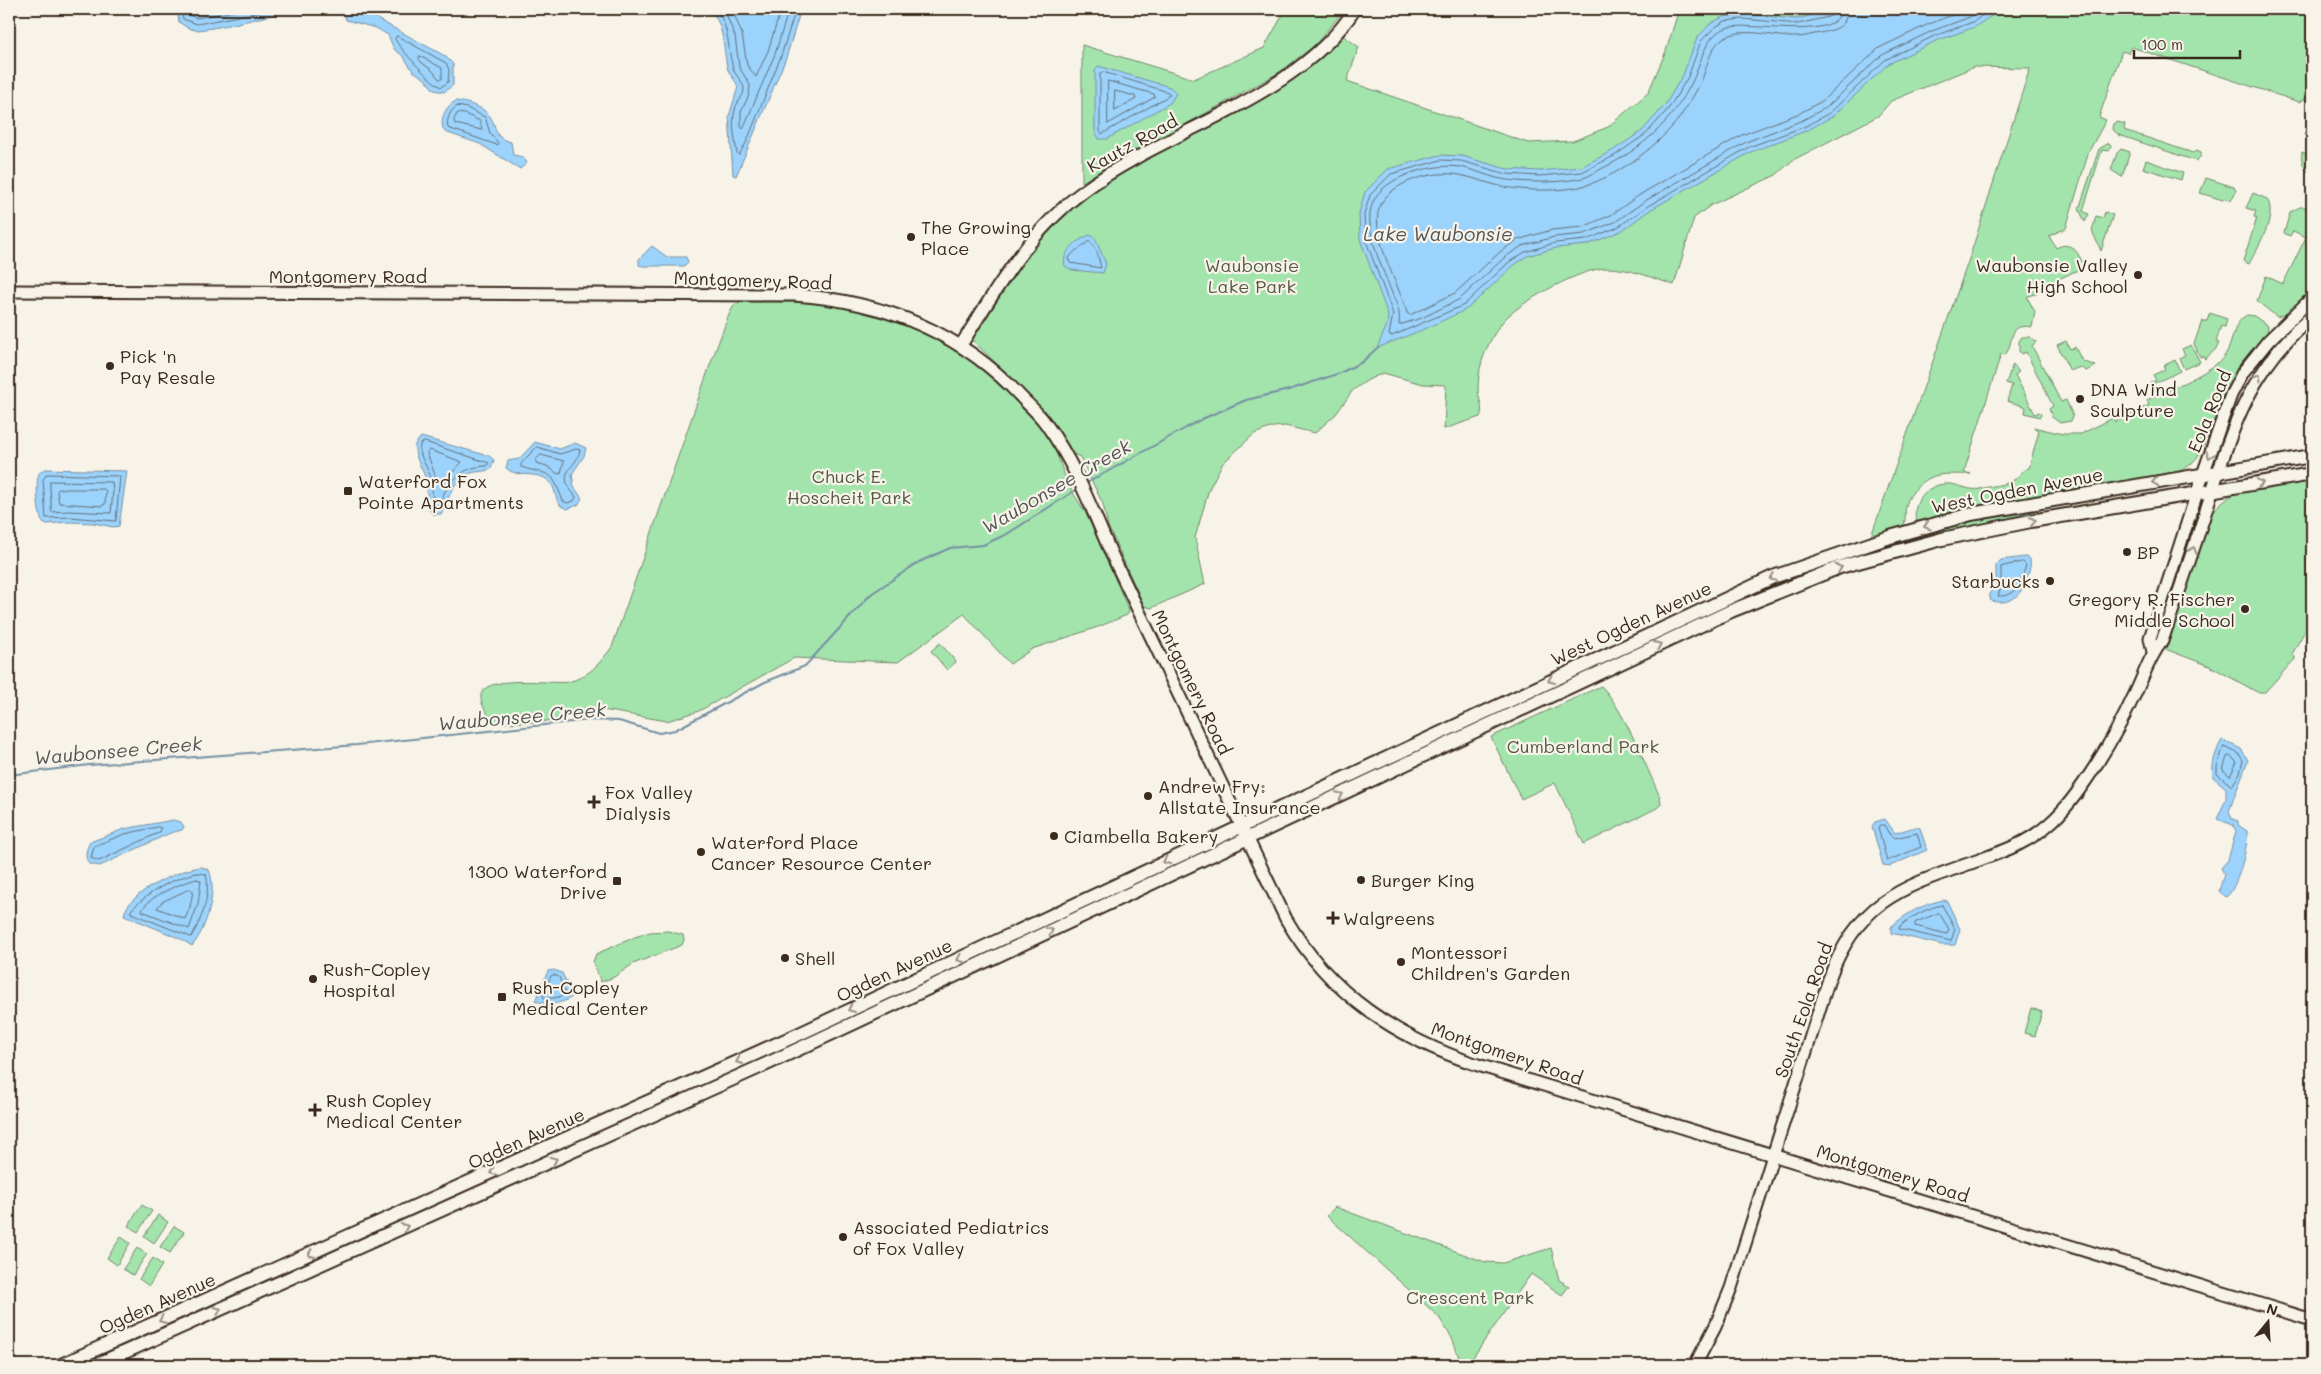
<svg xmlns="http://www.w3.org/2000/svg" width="2321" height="1374" font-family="Mali,sans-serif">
<rect width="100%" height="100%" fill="#f7f3e8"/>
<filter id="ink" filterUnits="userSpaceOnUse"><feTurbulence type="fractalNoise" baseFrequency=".02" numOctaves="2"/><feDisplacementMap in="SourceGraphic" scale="10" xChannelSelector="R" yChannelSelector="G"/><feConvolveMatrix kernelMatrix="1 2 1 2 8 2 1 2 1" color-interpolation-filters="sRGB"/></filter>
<g filter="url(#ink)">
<!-- green -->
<g fill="#a3e4ad" stroke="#6f8766">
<polygon points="1286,9 1345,9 1315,45 1280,72 1082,182 1082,45 1194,79 1264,48"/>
<path d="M1679,9H2312V101L2305,99L2299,102L2131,47L2128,53L2122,51L2099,117L2106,120L2089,151L2066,228L2049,236L2056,248C2072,239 2080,255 2084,267L2036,290L2037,293L2027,297L2035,312L2032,327C2006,322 2015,344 2005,355L2001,354L1964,472L1971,474C1961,475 1949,473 1939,475C1925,477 1909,492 1906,506C1904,514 1907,521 1902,528L1870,539L1969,259L2030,68L1974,67L1891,101L1878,116L1793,160L1776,175L1711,205L1694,218L1674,285C1652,278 1630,268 1607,268C1582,268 1524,300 1506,318C1495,330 1487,346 1482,361C1479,371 1478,381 1478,391C1479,400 1484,409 1480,417L1444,429L1446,385L1423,384L1383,373L1368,380L1353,390L1336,414L1315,433L1285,426L1273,427L1254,434L1222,464L1209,489L1195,538L1205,584L1151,608L1144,606L1108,526L1103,504L1080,457L1071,453L1049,420L1024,390L973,341L974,333C1004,286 1033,238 1077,202C1131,158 1202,134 1261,97C1289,80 1313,49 1342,35L1359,47L1347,81L1528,143L1573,141L1608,127L1648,93L1666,51Z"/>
<path d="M2312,110V176C2305,170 2300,162 2302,152L2307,154L2312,138L2304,135Z"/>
<polygon points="2117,122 2125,124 2124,130 2193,153 2197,150 2201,152 2201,156 2196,161 2119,135 2112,129 2113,124"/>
<polygon points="2109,143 2111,145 2109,151 2102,150 2083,211 2089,214 2085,222 2079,209 2099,149"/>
<polygon points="2121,149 2130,152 2122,177 2111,170 2117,153"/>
<polygon points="2146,160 2183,173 2181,180 2143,168"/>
<polygon points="2206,178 2234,187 2236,191 2231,201 2224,198 2223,200 2200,193"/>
<path d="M2253,193L2267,199C2278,216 2257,248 2249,264L2243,261L2257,218L2254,217L2256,211L2246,208Z"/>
<polygon points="2300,207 2312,207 2312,292 2286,314 2277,317 2257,301 2266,276 2283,284 2306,237 2293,231 2290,236 2284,233 2290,212"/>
<polygon points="2105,212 2113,215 2101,251 2092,231 2096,216 2103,218"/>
<path d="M740,302C767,302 795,301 823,304C909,312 1003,366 1049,440C1058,453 1061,467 1067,481C1072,493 1080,503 1086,514C1101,546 1115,578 1129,611L1127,615L1098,627L1032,649L1010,664L964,614L898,662L794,658L699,711L667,721L603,710L542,722L494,723C490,717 484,710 482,703C470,671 553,685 568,682C589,677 600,663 612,647L709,368L728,317L734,305Z"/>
<polygon points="2210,313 2227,319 2225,327 2221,326 2216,342 2219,343 2216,349 2205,359 2203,356 2200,357 2194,344 2202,321 2207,321"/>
<path d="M2247,315L2254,316L2268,326L2267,334C2253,351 2237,367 2227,387C2215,409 2209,448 2191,464C2186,469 2179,471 2174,474L1975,510L1921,522L1916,520C1911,500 1930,482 1950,484C1961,485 1969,491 1980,489C1990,486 2005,485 2014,480C2020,476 2021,470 2029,468L2039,431L2033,427L2063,434H2081L2113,418L2115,422L2149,405L2147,400C2167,390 2214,372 2225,355C2234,342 2232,322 2247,315Z"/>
<polygon points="2022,337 2030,337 2036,342 2032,346 2061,402 2066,400 2073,416 2071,421 2060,423 2052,417 2049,409 2053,406 2026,352 2021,354 2019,351 2019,341"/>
<polygon points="2066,341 2070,349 2075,347 2082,361 2096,366 2086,371 2080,367 2070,371 2057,345"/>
<polygon points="2191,345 2200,362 2184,369 2179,358 2185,355 2182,349"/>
<polygon points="2175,360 2180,371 2151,385 2150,383 2156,380 2153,375 2164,370 2165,365"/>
<polygon points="2013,364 2019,372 2015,375 2035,414 2039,412 2041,414 2040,417 2025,413 2026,407 2007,401 2012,385 2006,383"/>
<path d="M2312,478V618L2292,654L2295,657V659L2265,692H2257L2210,666L2165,649L2209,516C2233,482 2274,484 2312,478Z"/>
<polygon points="2047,505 2048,508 1860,555 1801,576 1709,615 1708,613 1770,584 1935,528"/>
<polygon points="940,643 956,662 947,670 931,651"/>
<path d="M1601,686C1622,706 1647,768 1660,797L1661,804L1657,808L1584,844L1555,783L1521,799L1491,737Z"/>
<polygon points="668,931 683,935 684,940 682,945 633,964 614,977 601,982 593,962 596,954 635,937 650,932"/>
<polygon points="2031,1008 2042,1012 2035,1036 2024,1033"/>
<polygon points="142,1205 152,1211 138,1232 128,1226"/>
<polygon points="1335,1207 1485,1262 1503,1263 1551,1248 1559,1280 1569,1286 1562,1295 1531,1274 1469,1363 1461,1363 1452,1338 1438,1316 1327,1216"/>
<polygon points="158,1215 168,1222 154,1243 144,1236"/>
<polygon points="174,1226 184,1232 170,1253 160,1247"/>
<polygon points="121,1237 130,1243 117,1265 107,1258"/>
<polygon points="137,1248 147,1254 133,1275 123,1269"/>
<polygon points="153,1258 162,1265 149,1286 139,1279"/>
</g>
<!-- water -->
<g fill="#9cd3fc" stroke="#758fa3">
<path d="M177,9H289C278,15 210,30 196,30C189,29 184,26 179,22Z"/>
<polygon points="343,9 367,9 379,20 445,56 453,64 453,85 444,92 434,90 424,78 413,71 403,56 394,49 388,35 376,28 346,20"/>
<path d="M709,9H801L786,58L736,176L733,175L729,116L738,87C736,80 730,76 728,70C722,48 726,26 709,9Z"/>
<polygon points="1835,9 1996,9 1994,14 1975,27 1936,41 1888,64 1833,116 1808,130 1751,152 1650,210 1621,231 1587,245 1556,248 1527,256 1513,266 1467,309 1427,328 1377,348 1387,325 1388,315 1360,239 1359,213 1365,192 1388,169 1440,155 1462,156 1507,169 1539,171 1581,167 1612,151 1642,131 1665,105 1683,75 1697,38 1710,24 1723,17 1743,14 1797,19"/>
<polygon points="1098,66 1170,87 1176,93 1170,103 1107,139 1099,139 1095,131 1095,71"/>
<path d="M456,101C466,102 483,107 489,115C499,128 491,137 511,142L513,155L523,157L527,163L520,169L480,144L445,132C438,122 445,106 456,101Z"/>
<path d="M1090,235L1095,238L1106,264L1103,273L1072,270L1065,266C1061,251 1079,239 1090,235Z"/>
<polygon points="652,246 667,257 686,257 688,262 684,266 643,266 639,265 639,259"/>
<path d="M421,437L489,456L494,460L491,469C484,472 478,471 471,473C450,480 451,499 441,514H433C424,507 428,493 427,483C424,469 413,458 415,444Z"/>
<path d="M535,442L560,449L575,443L586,448L584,456L572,474L574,487L582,498L578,505L567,509L561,506C554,499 556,487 549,481C537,470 517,479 506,468L508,461L519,459Z"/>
<path d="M45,469L127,471L119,526L113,527L94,523L69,522L47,524L43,522C38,517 35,481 39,474C41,470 42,471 45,469Z"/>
<path d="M2025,557L2030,559C2031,565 2030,569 2028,574C2023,593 2013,606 1991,601L1989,594L1996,585V565L2001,560Z"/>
<path d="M2222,740L2241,749L2248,760L2229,811L2232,819L2238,821V825L2247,831C2249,844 2237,890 2226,897L2219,891L2224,874L2221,868L2228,860L2236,831L2233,825L2217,819L2226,799V788L2213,777C2211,765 2216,750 2222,740Z"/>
<polygon points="1885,819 1895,833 1915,827 1920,828 1927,850 1890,866 1883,865 1872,826 1875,822"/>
<path d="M173,820L181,822L184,827L182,830L170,833L100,866L89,864C84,857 86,849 90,842L124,829Z"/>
<path d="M202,867L209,870C218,891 206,930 192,946L181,939L124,915C127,893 182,868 202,867Z"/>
<path d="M1943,900L1947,901L1960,929L1955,945H1942L1891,933V927C1906,913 1924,904 1943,900Z"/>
<path d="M554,970L562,973L573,996C562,1005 548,1005 535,1001L548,971Z"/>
</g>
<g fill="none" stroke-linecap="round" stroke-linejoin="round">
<!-- shore -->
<g stroke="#626e77" stroke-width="1">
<polyline points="181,9 183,19 197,24 275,9"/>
<polyline points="188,9 188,15 197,18 245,9"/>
<path d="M716,9C730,27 727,47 733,68C735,76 743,80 744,89C744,97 736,102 735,110C731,123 735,140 737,153L739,155L747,141L781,56L796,9"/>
<polyline points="724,9 735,36 739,67 750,85 749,95 741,112 741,127 743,129 775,54 789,9"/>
<polyline points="732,9 742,34 747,65 756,77 768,51 781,9"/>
<polyline points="1835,9 1834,14 1828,17 1798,24 1743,19 1725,21 1714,28 1701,41 1688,77 1669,108 1646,134 1614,156 1582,172 1540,176 1507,174 1461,161 1441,160 1391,174 1370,195 1364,214 1365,238 1393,314 1389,335 1392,336 1464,305 1509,262 1525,252 1555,243 1586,240 1618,227 1648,206 1749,147 1806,126 1831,112 1885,60 1934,36 1973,22 1991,9"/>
<path d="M1841,9C1840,44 1747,20 1726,28C1704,36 1702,61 1693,80C1674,120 1642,149 1603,168C1597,171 1590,176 1583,178C1559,183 1532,183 1507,180C1491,178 1476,170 1460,167C1434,163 1389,175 1375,198C1359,224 1384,270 1393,296C1395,301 1399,308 1399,314C1400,317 1399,321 1399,325L1422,318L1460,299L1505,257L1522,246L1554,237L1584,234L1615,222L1645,201L1746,142L1803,120L1827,107L1882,55L1932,31L1970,17L1982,9"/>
<path d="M1849,9L1844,23C1837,30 1829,31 1820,33C1812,34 1805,37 1797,37C1776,38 1751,28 1730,35C1709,41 1708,68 1700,84C1694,95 1687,107 1680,117C1659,145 1621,174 1587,185C1564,192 1527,191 1504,187C1489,184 1475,178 1460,175C1435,170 1396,180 1382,202C1365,228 1400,286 1407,313L1410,315L1455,293L1500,252L1517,240L1552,230L1583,227L1611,215L1641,194L1742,135L1800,113L1822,101L1879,48L1929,24L1968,9"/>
<path d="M397,36L446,63L449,70L448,82L441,87C434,85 397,46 395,39Z"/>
<polygon points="420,56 442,68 442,79 439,79 432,70 422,63 419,59"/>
<polygon points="1103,72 1168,92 1170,95 1102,134 1100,131 1100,74"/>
<polygon points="1108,81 1154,94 1155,97 1108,124"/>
<polygon points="1115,91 1135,96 1136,99 1115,111"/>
<path d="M458,106L467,108L485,117L490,133L498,143L497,145L448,128C446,120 450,109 458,106Z"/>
<polygon points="458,113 465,114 480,121 482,130 455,124 454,120"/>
<polygon points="1090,241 1097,252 1101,268 1070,263 1069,258 1074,252"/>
<path d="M425,442L489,463L487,466C466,466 453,477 443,495C441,500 440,505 437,509C430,504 433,491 432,482C430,469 417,456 420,444Z"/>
<path d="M537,447L560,454L576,449L580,450C577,470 553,470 576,497L574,501L567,503L563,501C550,467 552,477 521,467V464Z"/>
<polygon points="430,450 462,462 441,485 438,483 427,453"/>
<polygon points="541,455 564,461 561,473 558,474 547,466 536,463 536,460"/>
<polygon points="47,474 120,476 116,521 70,517 46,518 43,480"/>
<polygon points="50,481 112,482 113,491 111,513 69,511 52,512"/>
<polygon points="59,489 104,489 106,491 105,504 102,506 59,503 57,492"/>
<path d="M2023,562L2026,565C2021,582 2018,597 1998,596L2001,586V567Z"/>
<polygon points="2224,747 2238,753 2243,760 2240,773 2232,786 2217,774 2217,767"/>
<polygon points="2230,756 2237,762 2230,776 2223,770 2227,757"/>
<polygon points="1880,825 1884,825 1889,834 1895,838 1917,833 1921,847 1887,861 1878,828"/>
<polygon points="158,827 161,828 160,832 99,861 91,858 94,846 125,834"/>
<path d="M196,873L206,874C211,894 202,920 191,937L131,913V910C149,892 171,879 196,873Z"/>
<path d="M197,879L201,881L198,904L189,929L142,911C146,897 183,882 197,879Z"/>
<polygon points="190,889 193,891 190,907 185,919 157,908 162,902"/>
<path d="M1942,905L1955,929L1951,941L1899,929L1900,926C1912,917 1926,908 1942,905Z"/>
<polygon points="1939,913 1949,929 1947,934 1915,926 1915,923"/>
<polygon points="554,975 559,977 566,995 554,998 544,998 543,995 551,976"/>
</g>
<!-- stream -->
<g stroke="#758fa3" stroke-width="2">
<polyline points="1085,484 1202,419 1246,400 1289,390 1340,373 1362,362 1377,348"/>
<polyline points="9,775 89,765 357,745 590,720 619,721 659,733 675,730 765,682 805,666 871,594 919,562 950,548 983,545 1007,534 1079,488"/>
</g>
<!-- secondary casing -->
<g stroke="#3b2a1e" stroke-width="15">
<g id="secondary">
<path d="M9,291L794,295C884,301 962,332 1023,399C1031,407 1040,415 1046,424C1075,464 1092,509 1111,553L1286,919C1330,995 1397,1038 1478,1065L2312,1320"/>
<path d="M961,345C997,288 1029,231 1085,190C1168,128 1297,99 1355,9"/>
<polyline points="2153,652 2150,638 2203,474 2231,395 2243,372 2268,341 2312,298"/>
<path d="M1695,1365L1715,1327L1731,1288L1829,979C1859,897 1907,886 1982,859C2007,850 2029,842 2049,824C2078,800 2117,733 2133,698C2143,679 2148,658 2162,641C2178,595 2194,548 2209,501C2233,425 2250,370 2312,316"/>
</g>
</g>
<!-- primary casing -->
<g stroke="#3b2a1e" stroke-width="16">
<g id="primary">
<polyline points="61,1365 797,1035 1773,577 1890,537 1971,514 2312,456"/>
<polyline points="96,1365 773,1061 1731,611 1840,567 1942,539 2031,521 2312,474"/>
</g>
</g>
<!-- secondary -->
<use href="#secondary" stroke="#f7f3e8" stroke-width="11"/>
<!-- primary -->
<use href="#primary" stroke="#f7f3e8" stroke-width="12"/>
</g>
<!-- one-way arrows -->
<defs><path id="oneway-chevron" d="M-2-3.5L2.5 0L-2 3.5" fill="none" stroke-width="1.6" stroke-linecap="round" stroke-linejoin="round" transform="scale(1.25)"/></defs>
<g stroke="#998e83">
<use href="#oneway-chevron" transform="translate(2258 377) rotate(-58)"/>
<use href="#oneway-chevron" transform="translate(2210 455) rotate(109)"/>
<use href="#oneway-chevron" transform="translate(2155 482) rotate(171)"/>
<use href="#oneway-chevron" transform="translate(2260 483) rotate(-9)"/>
<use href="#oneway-chevron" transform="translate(2033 521) rotate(-10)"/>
<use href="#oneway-chevron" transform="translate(1927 526) rotate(164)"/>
<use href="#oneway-chevron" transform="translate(2193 550) rotate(-72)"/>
<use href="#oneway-chevron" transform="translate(1839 568) rotate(-19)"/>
<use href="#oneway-chevron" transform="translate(1773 578) rotate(158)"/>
<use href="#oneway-chevron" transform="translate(1658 645) rotate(-25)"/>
<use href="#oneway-chevron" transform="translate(1551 680) rotate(155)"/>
<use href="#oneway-chevron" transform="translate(1340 795) rotate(-26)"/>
<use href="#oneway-chevron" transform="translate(1166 861) rotate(155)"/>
<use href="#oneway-chevron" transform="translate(1050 931) rotate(-25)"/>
<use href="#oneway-chevron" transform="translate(960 959) rotate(155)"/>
<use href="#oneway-chevron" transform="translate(851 1009) rotate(155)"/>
<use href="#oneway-chevron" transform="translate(739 1061) rotate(156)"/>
<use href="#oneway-chevron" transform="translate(554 1160) rotate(-24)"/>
<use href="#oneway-chevron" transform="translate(493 1172) rotate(156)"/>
<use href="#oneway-chevron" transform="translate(405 1227) rotate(-24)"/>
<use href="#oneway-chevron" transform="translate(311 1254) rotate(155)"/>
<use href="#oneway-chevron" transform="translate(218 1310) rotate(-24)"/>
<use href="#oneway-chevron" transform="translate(162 1320) rotate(156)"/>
</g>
</g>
<!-- markers -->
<g fill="#3b2a1e" stroke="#f7f3e8" stroke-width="2">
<circle cx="911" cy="237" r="5"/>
<circle cx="2138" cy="275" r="5"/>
<circle cx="110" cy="366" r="5"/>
<circle cx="2080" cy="399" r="5"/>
<rect x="343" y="486" width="10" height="10" rx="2.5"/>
<circle cx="2127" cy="552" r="5"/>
<circle cx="2050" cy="581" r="5"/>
<circle cx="2245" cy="609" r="5"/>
<circle cx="1148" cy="796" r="5"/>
<path d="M591.5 794.5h5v5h5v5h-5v5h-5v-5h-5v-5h5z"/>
<circle cx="1054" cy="836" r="5"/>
<circle cx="701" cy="852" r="5"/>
<circle cx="1361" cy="880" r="5"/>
<rect x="612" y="876" width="10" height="10" rx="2.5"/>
<path d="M1330.5 910.5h5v5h5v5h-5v5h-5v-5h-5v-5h5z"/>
<circle cx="785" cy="958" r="5"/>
<circle cx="1401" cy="962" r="5"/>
<circle cx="313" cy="979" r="5"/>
<rect x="497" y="992" width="10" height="10" rx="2.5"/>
<path d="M312.5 1102.5h5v5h5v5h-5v5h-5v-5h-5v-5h5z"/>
<circle cx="843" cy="1237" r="5"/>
</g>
<g text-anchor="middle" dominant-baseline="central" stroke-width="4.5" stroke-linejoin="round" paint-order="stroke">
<!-- street labels -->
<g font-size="18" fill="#3b2a1e" stroke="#f7f3e8">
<text transform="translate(1132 143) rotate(-29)">Kautz Road</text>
<text x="348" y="276">Montgomery Road</text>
<text transform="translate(753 280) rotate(2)">Montgomery Road</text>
<text transform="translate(2209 411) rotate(-68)">Eola Road</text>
<text transform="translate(2017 490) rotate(-11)">West Ogden Avenue</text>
<text transform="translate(1631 623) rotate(-25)">West Ogden Avenue</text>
<text transform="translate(1192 682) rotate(64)">Montgomery Road</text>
<text transform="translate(894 970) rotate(-25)">Ogden Avenue</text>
<text transform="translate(1803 1010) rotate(-71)">South Eola Road</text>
<text transform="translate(1507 1053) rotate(19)">Montgomery Road</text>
<text transform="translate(526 1138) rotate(-24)">Ogden Avenue</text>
<text transform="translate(1893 1173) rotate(17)">Montgomery Road</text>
<text transform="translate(157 1303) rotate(-24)">Ogden Avenue</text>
</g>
<!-- poi labels -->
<g font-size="18" fill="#3b2a1e" stroke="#f7f3e8" text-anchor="start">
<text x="921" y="227">The Growing<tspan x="921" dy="21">Place</tspan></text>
<text x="2128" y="265" text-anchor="end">Waubonsie Valley<tspan x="2128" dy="21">High School</tspan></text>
<text x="120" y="356">Pick 'n<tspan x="120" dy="21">Pay Resale</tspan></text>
<text x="2090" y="389">DNA Wind<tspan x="2090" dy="21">Sculpture</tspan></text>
<text x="358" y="481">Waterford Fox<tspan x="358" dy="21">Pointe Apartments</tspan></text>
<text x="2137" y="552">BP</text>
<text x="2040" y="581" text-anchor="end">Starbucks</text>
<text x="2235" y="599" text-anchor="end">Gregory R. Fischer<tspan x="2235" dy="21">Middle School</tspan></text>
<text x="1158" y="786">Andrew Fry:<tspan x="1158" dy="21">Allstate Insurance</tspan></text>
<text x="605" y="792">Fox Valley<tspan x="605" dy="21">Dialysis</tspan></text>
<text x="1064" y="836">Ciambella Bakery</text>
<text x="711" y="842">Waterford Place<tspan x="711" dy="21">Cancer Resource Center</tspan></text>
<text x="607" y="871" text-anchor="end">1300 Waterford<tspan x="607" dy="21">Drive</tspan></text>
<text x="1371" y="880">Burger King</text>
<text x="1343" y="918">Walgreens</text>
<text x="1411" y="952">Montessori<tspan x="1411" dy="21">Children's Garden</tspan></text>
<text x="795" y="958">Shell</text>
<text x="323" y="969">Rush-Copley<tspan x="323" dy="21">Hospital</tspan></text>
<text x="512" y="987">Rush-Copley<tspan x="512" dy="21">Medical Center</tspan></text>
<text x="326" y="1100">Rush Copley<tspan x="326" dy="21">Medical Center</tspan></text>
<text x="853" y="1227">Associated Pediatrics<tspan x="853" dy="21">of Fox Valley</tspan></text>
</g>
<!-- park labels -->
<g font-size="18" fill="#555842" stroke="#f7f3e8">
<text x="1252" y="265">Waubonsie<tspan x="1252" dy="21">Lake Park</tspan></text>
<text x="849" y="476">Chuck E.<tspan x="849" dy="21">Hoscheit Park</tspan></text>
<text x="1583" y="746">Cumberland Park</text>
<text x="1470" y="1297">Crescent Park</text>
</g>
<!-- water labels -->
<g font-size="19" font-style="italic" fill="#535456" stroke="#f7f3e8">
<text x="1438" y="233">Lake Waubonsie</text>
<text transform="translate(1056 486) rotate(-30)">Waubonsee Creek</text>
<text transform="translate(522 716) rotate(-5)">Waubonsee Creek</text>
<text transform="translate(118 750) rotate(-5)">Waubonsee Creek</text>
</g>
</g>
<!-- margin -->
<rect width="2321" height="1374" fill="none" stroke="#f7f3e8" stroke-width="30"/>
<rect x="15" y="15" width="2291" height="1344" fill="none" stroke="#3b2a1e" stroke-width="2" filter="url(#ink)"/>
<!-- north arrow -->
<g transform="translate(2268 1322) rotate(18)" stroke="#f7f3e8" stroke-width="4" paint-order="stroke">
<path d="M0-4L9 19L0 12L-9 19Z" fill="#3b2a1e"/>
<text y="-8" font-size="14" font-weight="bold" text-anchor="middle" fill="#3b2a1e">N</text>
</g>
<!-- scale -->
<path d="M2134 50v8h106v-8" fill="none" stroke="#3b2a1e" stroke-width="2.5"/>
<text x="2141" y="50" font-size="15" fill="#3b2a1e" stroke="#f7f3e8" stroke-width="4" paint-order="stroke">100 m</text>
</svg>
